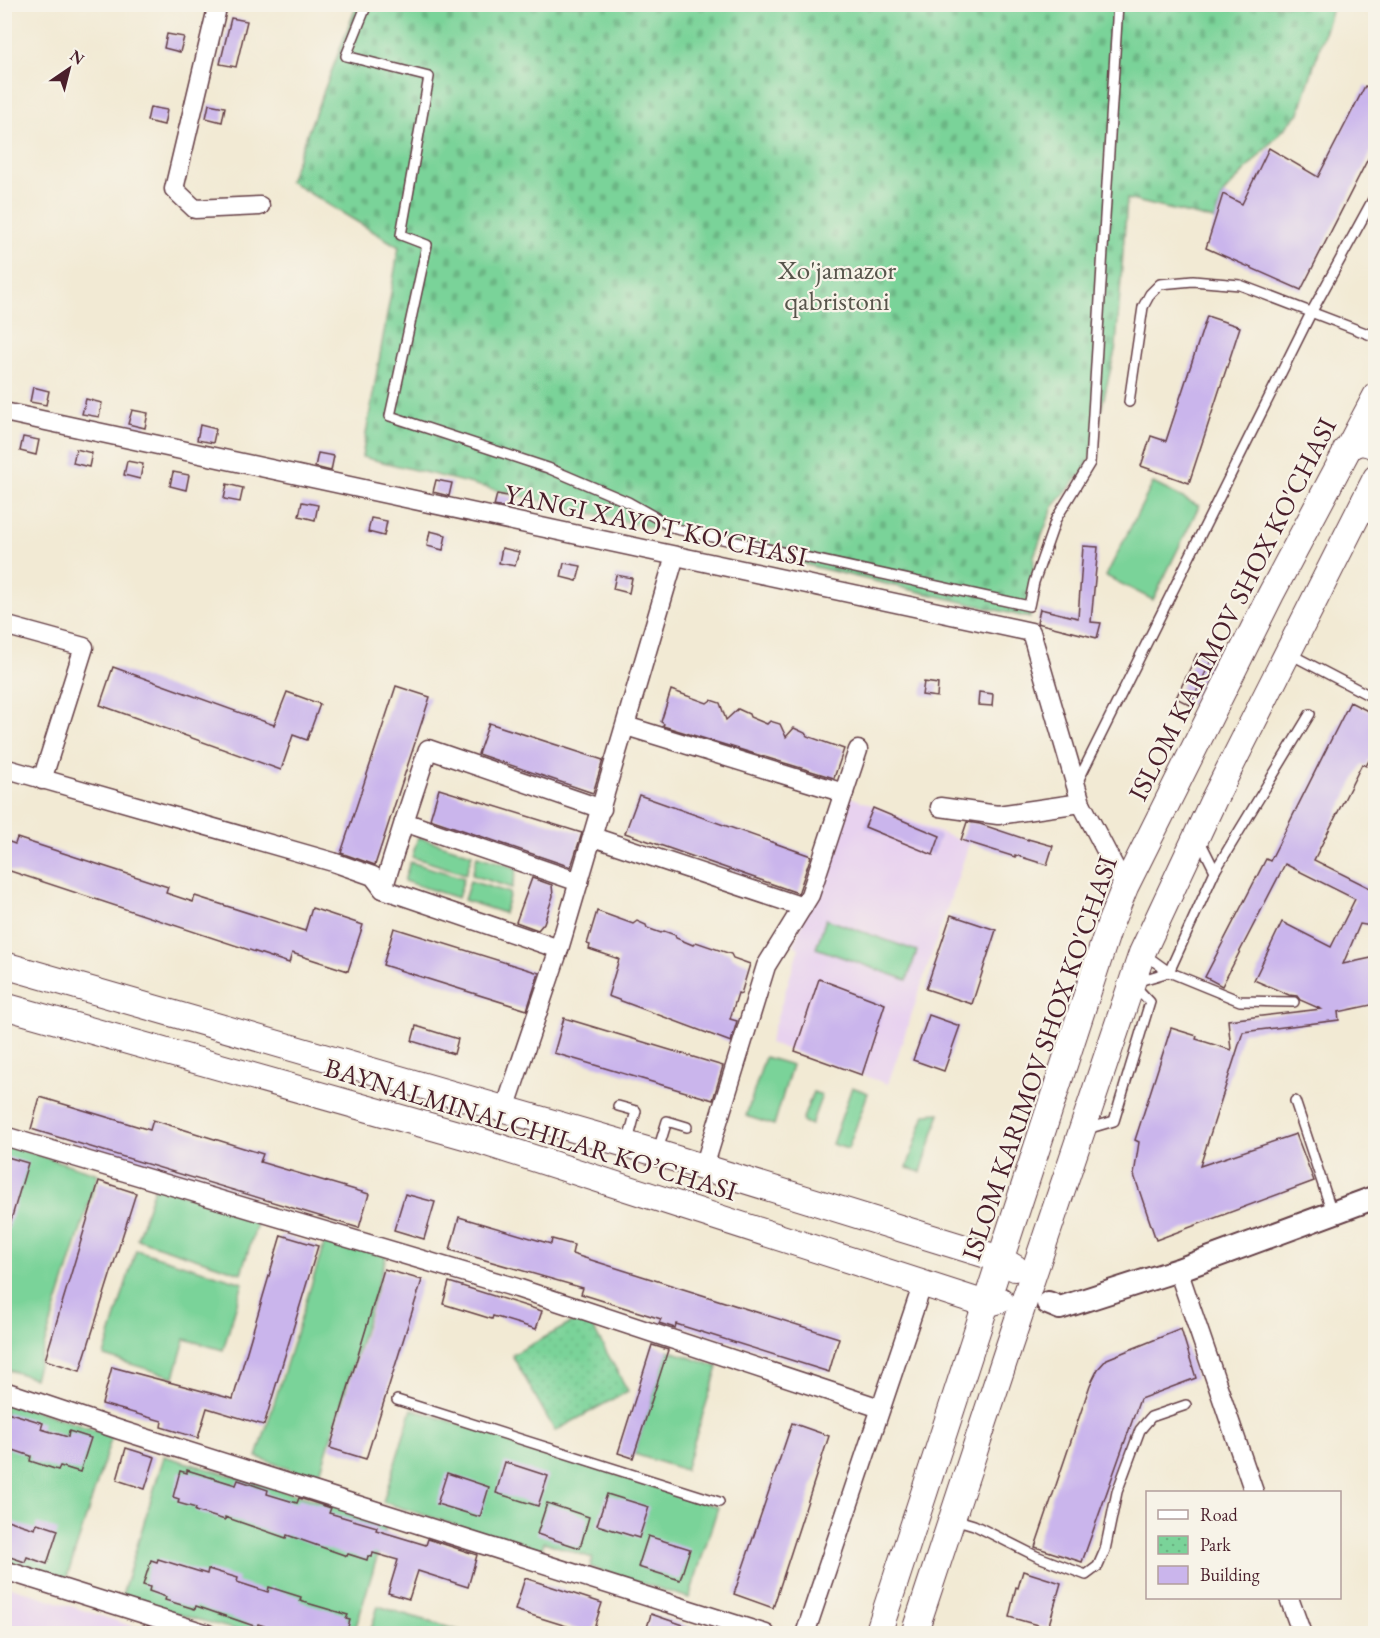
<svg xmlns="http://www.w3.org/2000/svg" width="1380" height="1638" font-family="'EB Garamond',serif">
<defs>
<pattern id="cemetery-stones" width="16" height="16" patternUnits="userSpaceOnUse" patternTransform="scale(1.5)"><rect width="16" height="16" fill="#7ad399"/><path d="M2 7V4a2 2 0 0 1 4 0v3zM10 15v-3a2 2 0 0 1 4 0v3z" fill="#6bb584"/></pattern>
<pattern id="park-dots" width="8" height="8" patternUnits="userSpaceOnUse" patternTransform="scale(1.5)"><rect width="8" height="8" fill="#7ad399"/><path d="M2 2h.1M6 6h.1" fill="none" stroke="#6bb584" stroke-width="1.8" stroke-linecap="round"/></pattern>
</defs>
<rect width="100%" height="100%" fill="#f7f3e8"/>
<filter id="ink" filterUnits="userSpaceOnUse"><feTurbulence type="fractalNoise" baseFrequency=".0167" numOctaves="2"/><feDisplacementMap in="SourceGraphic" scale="12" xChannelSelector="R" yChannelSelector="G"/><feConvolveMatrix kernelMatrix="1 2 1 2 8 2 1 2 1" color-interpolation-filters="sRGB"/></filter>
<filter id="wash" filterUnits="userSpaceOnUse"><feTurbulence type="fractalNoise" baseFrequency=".008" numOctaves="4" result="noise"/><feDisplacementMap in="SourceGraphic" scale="24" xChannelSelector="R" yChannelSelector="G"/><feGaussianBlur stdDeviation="1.35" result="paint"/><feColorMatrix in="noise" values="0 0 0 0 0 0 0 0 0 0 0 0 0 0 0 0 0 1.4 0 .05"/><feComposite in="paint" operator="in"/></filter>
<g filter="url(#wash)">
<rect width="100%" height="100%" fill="#f2ead4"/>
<!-- built -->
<g fill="#e8d2ef">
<polygon points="848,796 969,844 888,1084 769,1043 799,948 794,945"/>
<polygon points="5,1585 154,1633 5,1633"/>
</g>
<!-- grass -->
<g fill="#7ad399" stroke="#627962" stroke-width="1.5">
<polygon points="1153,483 1199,506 1153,600 1106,576"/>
<polygon points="418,837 472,854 466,874 412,857"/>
<polygon points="477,856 517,868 512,888 472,875"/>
<polygon points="410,862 464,878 458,898 404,881"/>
<polygon points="470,881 510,893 504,913 464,900"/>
<polygon points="826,919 917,951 907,980 816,948"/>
<polygon points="765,1057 792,1065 774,1125 746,1116"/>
<polygon points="852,1087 868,1093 848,1149 832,1144"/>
<polygon points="813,1092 822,1095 811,1125 802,1121"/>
<polygon points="940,1113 921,1172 907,1168 925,1114"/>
<polygon points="4,1144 98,1174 34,1378 5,1369"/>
<polygon points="155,1185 259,1218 241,1273 137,1239"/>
<polygon points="326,1238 387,1254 318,1480 257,1457"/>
<polygon points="136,1250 243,1283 223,1350 185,1339 174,1377 104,1356"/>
<polygon points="668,1350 718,1367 685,1470 634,1454"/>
<polygon points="5,1400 112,1436 65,1583 5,1564"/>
<polygon points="412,1409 718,1507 689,1598 590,1567 592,1558 544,1542 541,1552 383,1502"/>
<polygon points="164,1456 388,1521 354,1633 248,1633 121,1599"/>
<polygon points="378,1606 467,1633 370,1633"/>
</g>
<!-- cemetery -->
<polygon fill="url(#cemetery-stones)" stroke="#627962" stroke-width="1.5" points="357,5 1333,5 1299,113 1223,194 1215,220 1127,199 1116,346 1088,466 1053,507 1034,556 1030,618 676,534 362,457 399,247 289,181"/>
<!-- park -->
<polygon fill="url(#park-dots)" stroke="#627962" stroke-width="1.5" points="586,1315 628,1391 555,1431 512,1355"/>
<g id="blocks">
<!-- building -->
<g fill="#cab5ec">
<polygon points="231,18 247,21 236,67 220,64"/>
<polygon points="167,34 184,37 180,52 164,48"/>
<polygon points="1365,86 1376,91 1376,143 1301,290 1206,248 1223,194 1242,204 1269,148 1318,177"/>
<polygon points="209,104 225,107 222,122 206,118"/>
<polygon points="150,107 167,110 164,125 147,121"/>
<polygon points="1207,316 1240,327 1189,483 1141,466 1151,436 1166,441"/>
<polygon points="33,387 49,391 46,405 30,402"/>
<polygon points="86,399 102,403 99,417 82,414"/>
<polygon points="132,410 148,413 145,428 128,424"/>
<polygon points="200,425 216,429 213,443 197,440"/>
<polygon points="23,437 39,440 36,455 20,451"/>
<polygon points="76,449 92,453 89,467 73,463"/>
<polygon points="318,453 334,456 331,471 315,467"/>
<polygon points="127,461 143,464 140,479 124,475"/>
<polygon points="173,472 189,475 186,490 170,486"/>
<polygon points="436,480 452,483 449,496 433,492"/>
<polygon points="227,484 243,488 240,502 224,499"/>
<polygon points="497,494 513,497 510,509 494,506"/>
<polygon points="302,502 318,505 315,520 299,516"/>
<polygon points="371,518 387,521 384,536 368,532"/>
<polygon points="430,531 446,535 443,550 427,546"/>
<polygon points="1083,546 1098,547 1091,622 1101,623 1097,638 1037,623 1040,609 1078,618"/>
<polygon points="502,548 519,552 515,566 499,563"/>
<polygon points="564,563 581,566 577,581 561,577"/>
<polygon points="616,575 632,578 629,593 613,589"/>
<polygon points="1197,654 1211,661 1190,705 1176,698"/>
<polygon points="113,667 274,725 287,692 320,704 307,740 293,735 281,770 100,705"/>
<polygon points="924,682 938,684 937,697 922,695"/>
<polygon points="396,686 430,697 375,865 341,853"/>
<polygon points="671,690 707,703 711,700 720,703 726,720 738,709 749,714 750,717 767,724 770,721 780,724 786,737 794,728 805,733 807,736 844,749 834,778 663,726 664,724 661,722"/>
<polygon points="979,692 993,694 992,706 978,705"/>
<polygon points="1350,702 1376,715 1376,748 1366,766 1362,764 1314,860 1376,891 1376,916 1371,926 1360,924 1343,964 1376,957 1376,1004 1338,1012 1339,1020 1243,1032 1200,1166 1296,1134 1314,1181 1156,1240 1134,1175 1139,1142 1135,1140 1171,1028 1197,1036 1196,1039 1231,1050 1228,1020 1321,1009 1300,1000 1297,996 1289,995 1254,980 1282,922 1331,947 1355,899 1285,864 1222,986 1205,977 1266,859 1270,861"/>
<polygon points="489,723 603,760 593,793 478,754"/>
<polygon points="439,789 582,833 571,867 430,819"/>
<polygon points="639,795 811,856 799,891 798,893 625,833"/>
<polygon points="873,808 940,836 933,855 865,827"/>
<polygon points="967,822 980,824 1028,840 1028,839 1053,846 1047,865 1015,855 1015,857 961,840"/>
<polygon points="17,838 168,887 166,893 193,902 195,896 305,931 312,908 363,925 348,971 292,953 289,963 4,869 4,840 15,844"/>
<polygon points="532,878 552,885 553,896 544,923 538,930 516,922"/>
<polygon points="597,911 633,924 637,921 646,925 647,928 661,933 664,931 675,935 676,938 693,945 696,942 731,954 733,958 750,964 741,994 738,993 730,1019 737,1021 731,1042 608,996 619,959 589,949 590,945 587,944"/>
<polygon points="951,915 996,930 972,1004 926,989"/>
<polygon points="394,928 539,973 527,1010 383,965"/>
<polygon points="819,979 885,1004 862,1075 795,1051"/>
<polygon points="929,1015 960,1026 944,1071 913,1060"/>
<polygon points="564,1018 723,1066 713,1100 554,1053"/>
<polygon points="416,1026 458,1039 454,1054 412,1041"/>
<polygon points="40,1097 150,1130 153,1120 263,1154 260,1162 369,1194 359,1228 31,1129"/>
<polygon points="4,1156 28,1163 8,1230 4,1229"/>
<polygon points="99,1181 136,1193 80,1371 45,1360"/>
<polygon points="405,1194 435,1202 424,1239 394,1230"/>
<polygon points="459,1217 551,1244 552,1239 574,1245 572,1254 839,1338 829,1372 676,1324 675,1328 659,1323 661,1319 581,1294 583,1288 450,1250"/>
<polygon points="281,1235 318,1246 264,1425 207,1408 198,1438 161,1427 162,1421 102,1404 112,1367 233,1399"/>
<polygon points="384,1269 422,1280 366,1459 330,1448"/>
<polygon points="449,1282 542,1311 536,1329 493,1316 492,1319 443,1304"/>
<polygon points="1181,1329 1196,1378 1140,1399 1082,1562 1035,1547 1090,1385 1098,1369 1107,1359"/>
<polygon points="652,1345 668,1350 633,1458 618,1453"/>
<polygon points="7,1412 43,1423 41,1429 68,1437 69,1431 91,1438 80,1472 60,1466 58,1470 30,1461 31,1456 4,1447 4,1421"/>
<polygon points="792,1423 829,1436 773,1608 734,1594"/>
<polygon points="126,1448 155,1457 145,1489 117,1480"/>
<polygon points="505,1462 548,1476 538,1506 496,1493"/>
<polygon points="187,1470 236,1485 238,1480 268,1490 267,1494 297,1503 299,1498 331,1508 329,1513 377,1527 376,1530 426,1545 428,1539 477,1555 468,1587 418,1571 409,1599 388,1593 398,1560 373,1553 372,1557 368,1556 367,1560 348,1554 347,1556 287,1535 286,1538 225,1517 225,1520 195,1511 196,1508 178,1503 179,1499 173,1497 180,1471 187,1473"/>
<polygon points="447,1473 489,1487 480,1517 437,1504"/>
<polygon points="607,1494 649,1507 639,1538 597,1525"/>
<polygon points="547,1503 589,1517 580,1548 537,1534"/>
<polygon points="4,1519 35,1529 37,1523 58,1530 47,1564 27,1557 25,1562 4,1555"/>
<polygon points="648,1536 690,1549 680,1580 638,1567"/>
<polygon points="158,1559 207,1574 208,1569 238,1578 237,1582 268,1592 269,1587 301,1597 300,1601 348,1615 346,1619 350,1620 346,1634 289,1634 258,1624 257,1627 196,1606 195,1609 165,1600 166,1597 149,1591 150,1587 143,1585 151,1560 157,1562"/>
<polygon points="1023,1571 1061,1583 1048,1628 1009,1617 1016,1587 1018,1588"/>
<polygon points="525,1578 602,1603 592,1634 515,1610"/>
<polygon points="651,1614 701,1631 700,1634 645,1634"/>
</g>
</g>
</g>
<g filter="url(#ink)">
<use href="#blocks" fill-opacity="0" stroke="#633d44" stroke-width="1.5"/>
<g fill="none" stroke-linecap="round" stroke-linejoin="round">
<!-- service casing -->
<g stroke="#633d44" stroke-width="12">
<g id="service">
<polyline points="367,4 346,56 429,77 401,235 427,245 390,416 548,468 628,502 676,529 1029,606 1034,582 1056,519 1090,463 1118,4"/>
<polyline points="1129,402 1143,307 1150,294 1160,284 1193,281 1240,285 1376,337"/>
<polyline points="1290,654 1376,699"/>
<polyline points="1077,783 1311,313 1376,194"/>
<polyline points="1215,871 1310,714"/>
<polyline points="1144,954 1169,972 1240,1001 1294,1002"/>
<polyline points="1295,1101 1332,1212"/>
<polyline points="618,1106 636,1111 628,1141"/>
<polyline points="1087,1129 1114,1121 1150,1002 1132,983 1169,972 1215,871 1199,839"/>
<polyline points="658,1150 667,1121 687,1127"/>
<polyline points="397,1400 719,1502"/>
<polyline points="954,1519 974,1525 1036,1556 1086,1575 1098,1566 1105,1550 1117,1492 1140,1430 1151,1417 1186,1405"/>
</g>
</g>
<!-- minor casing -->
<g stroke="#633d44" stroke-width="21">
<g id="minor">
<polyline points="218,4 174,189 195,209 260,206"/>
<polyline points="4,412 1031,632 1081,803 1125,887"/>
<polyline points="4,625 84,647 42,780"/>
<polyline points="626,726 844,793"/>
<polyline points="4,768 333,862 373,876 383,889 559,949"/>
<polyline points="940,807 998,815 1081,803"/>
<polyline points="404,822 428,749 602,809"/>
<polyline points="593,837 803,907"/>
<polyline points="383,889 404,822 579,882"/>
<polyline points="505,1109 559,949 675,556"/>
<polyline points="4,1136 517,1288 880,1408"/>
<polyline points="704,1167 766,966 810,895 858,750"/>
<polyline points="1178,1270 1254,1492"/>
<polyline points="4,1391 120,1430 766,1634"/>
<polyline points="4,1570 208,1634"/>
<polyline points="1289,1598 1302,1634"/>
<polyline points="805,1634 923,1283"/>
</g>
</g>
<!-- tertiary casing -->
<g stroke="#633d44" stroke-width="26">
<polyline id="tertiary" points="1048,1303 1060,1308 1178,1270 1376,1197"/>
</g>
<!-- secondary casing -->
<g stroke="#633d44" stroke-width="28">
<g id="secondary">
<path d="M1346,450C1355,441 1365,440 1376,447"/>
<polyline points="4,965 657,1153 1000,1259 1015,1268"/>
<polyline points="4,1006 468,1137 986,1304 1000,1300"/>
<polyline points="878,1634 1110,924 1125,887 1271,594 1376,396"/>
<polyline points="914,1634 1009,1346 1142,953 1213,801 1376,478"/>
</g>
</g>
<!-- service -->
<use href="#service" stroke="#fff" stroke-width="9"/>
<!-- minor -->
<use href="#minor" stroke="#fff" stroke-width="18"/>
<!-- tertiary -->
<use href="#tertiary" stroke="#fff" stroke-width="22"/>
<!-- secondary -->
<use href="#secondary" stroke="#fff" stroke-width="26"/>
</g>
</g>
<g text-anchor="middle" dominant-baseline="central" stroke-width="4.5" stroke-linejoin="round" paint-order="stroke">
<!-- park labels -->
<g font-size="27" fill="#58554c" stroke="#f7f3e8">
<text x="837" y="269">Xo'jamazor<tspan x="837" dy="31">qabristoni</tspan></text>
</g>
<!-- street labels -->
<g font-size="27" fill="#4a1f2b" stroke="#f7f3e8">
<text transform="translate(656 525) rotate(12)">YANGI XAYOT KO'CHASI</text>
<text transform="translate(1232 609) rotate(-63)">ISLOM KARIMOV SHOX KO'CHASI</text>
<text transform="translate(1039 1058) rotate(-71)">ISLOM KARIMOV SHOX KO'CHASI</text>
<text transform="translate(531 1129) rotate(17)">BAYNALMINALCHILAR KO’CHASI</text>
</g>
</g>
<!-- margin -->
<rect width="1380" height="1638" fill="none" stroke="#f7f3e8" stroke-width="24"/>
<!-- legend -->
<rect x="1146" y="1491" width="195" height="108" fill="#f7f3e8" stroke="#b29e9c" stroke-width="1.5"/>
<rect x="1158" y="1510" width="30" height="9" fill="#ffffff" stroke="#b29e9c" stroke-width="1.5"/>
<text x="1200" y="1521" font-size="18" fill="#4a1f2b">Road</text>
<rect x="1158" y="1536" width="30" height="18" fill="url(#park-dots)" stroke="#b29e9c" stroke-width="1.5"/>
<text x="1200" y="1551" font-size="18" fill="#4a1f2b">Park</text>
<rect x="1158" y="1566" width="30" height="18" fill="#cab5ec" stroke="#b29e9c" stroke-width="1.5"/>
<text x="1200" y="1581" font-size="18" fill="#4a1f2b">Building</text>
<!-- north arrow -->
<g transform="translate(69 69) rotate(35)" stroke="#f7f3e8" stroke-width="4.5" paint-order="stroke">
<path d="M0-4.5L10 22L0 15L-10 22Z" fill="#4a1f2b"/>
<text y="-9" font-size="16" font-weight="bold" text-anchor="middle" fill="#4a1f2b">N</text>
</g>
</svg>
